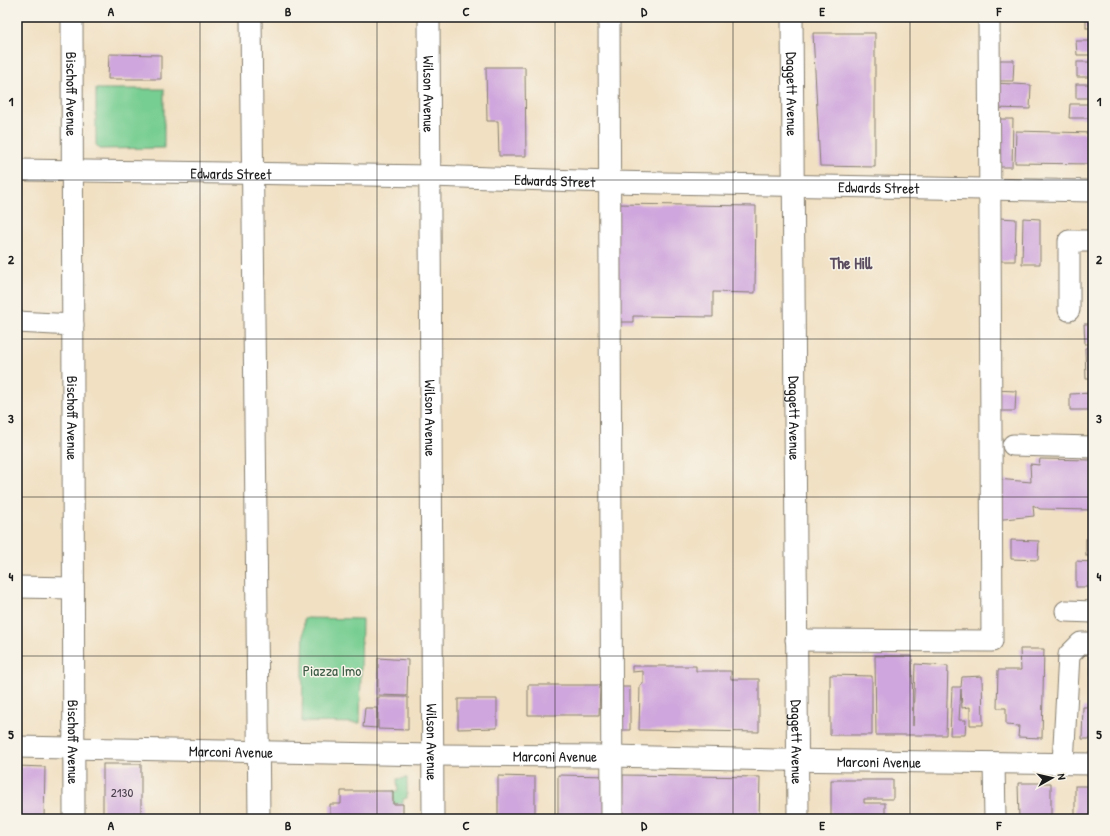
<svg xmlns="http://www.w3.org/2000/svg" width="1110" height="836" font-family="'Patrick Hand',sans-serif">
<rect width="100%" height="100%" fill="#f7f3e8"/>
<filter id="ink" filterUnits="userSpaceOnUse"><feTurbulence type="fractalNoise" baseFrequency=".025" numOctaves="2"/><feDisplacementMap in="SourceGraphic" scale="8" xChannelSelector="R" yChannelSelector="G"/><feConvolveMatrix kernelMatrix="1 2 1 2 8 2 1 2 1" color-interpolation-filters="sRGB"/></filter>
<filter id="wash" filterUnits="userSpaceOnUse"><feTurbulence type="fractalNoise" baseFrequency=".012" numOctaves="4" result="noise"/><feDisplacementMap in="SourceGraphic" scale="16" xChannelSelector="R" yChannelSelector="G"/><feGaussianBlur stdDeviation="0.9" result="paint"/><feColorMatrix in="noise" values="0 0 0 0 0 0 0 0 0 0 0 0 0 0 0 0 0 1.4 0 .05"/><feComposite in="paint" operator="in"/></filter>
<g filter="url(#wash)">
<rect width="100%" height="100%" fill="#f1e0c2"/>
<!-- green -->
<g fill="#77ce92" stroke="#4a7557">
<polygon points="96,89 164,89 164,148 100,149 96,145"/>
<polygon points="304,618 362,619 360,723 302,722"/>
<polygon points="407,778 407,798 403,799 403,804 393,804 393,791 398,791 397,779"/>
</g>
<g id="blocks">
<!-- building -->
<g fill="#cfa6dd">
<rect x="1086" y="17" width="7" height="11"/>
<polygon points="813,33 875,33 875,167 820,166"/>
<polygon points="1076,41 1093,41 1093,55 1077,55"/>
<polygon points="109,54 161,55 161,79 108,79"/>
<polygon points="993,60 1014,60 1013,81 993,81"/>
<rect x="1077" y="62" width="16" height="15"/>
<polygon points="486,67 525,67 526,156 499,156 498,121 487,121"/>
<polygon points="995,83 1031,85 1030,109 994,108"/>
<rect x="1076" y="84" width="17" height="14"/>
<polygon points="1070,104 1093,104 1093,118 1069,118"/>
<polygon points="992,119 1013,119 1012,167 991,167"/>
<polygon points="1016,131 1093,133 1093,164 1015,163"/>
<polygon points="617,204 756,206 755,293 713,292 713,317 633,316 633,322 615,322"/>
<polygon points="1000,218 1016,219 1015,261 999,261"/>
<polygon points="1023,218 1040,219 1040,264 1022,264"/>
<polygon points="1084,324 1093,324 1093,344 1085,344"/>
<polygon points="1093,347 1093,379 1086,379 1085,348"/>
<polygon points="994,390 1016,391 1015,411 994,411"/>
<polygon points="1093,393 1093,410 1070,410 1070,394"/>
<polygon points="1040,459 1093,460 1093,510 1040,509 1033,505 1034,516 994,520 997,479 1031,482 1030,464 1039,465"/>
<rect x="1086" y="539" width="7" height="17"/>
<polygon points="1011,540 1039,541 1038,560 1011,559"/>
<polygon points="1076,561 1093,562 1093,587 1076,587"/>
<polygon points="1020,649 1044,649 1042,738 1018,737 1019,726 1006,725 1006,708 997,708 998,670 1021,670"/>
<polygon points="1091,651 1093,651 1093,739 1082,739 1083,707 1090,707"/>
<polygon points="875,656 912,656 913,726 915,664 948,666 946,735 876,735"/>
<polygon points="378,658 408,660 407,696 378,695"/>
<polygon points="632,666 696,666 696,671 731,671 731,679 759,679 759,732 639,730 640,685 643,684 643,671 632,672"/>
<polygon points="830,675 872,676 872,735 830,735"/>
<polygon points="982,676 983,725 970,725 970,707 962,708 961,689 959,720 966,720 965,735 950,735 952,687 961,687 962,677"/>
<polygon points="528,685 600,685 599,715 528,715"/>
<polygon points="617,687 630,687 630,730 618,730"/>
<polygon points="378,697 408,697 408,730 378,729"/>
<polygon points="458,699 497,699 497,728 458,729"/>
<polygon points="365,708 377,708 377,728 363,727"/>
<rect x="103" y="764" width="38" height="55"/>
<polygon points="17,766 45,767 44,819 17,819"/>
<polygon points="558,775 609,776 609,819 558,819"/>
<polygon points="623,775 760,777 759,819 622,818"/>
<polygon points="498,776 535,777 535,819 498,819"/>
<polygon points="831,780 893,780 893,799 864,799 864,803 885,803 885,819 831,819"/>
<polygon points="1018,783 1051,783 1051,819 1019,819"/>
<rect x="1075" y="786" width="18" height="33"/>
<polygon points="341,791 393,791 393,804 403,804 403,819 330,819 330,804 341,804"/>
</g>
</g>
</g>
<g filter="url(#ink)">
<use href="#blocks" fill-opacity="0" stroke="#867e6f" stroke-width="1"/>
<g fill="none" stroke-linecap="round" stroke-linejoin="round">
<!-- minor casing -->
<g stroke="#867e6f" stroke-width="23">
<g id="minor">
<path id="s1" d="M72,17L74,819"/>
<polyline points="251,17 259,819"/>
<path id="s2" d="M429,17L433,819"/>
<polyline points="609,17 612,819"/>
<path id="s3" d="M792,17L798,819"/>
<path id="s4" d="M17,170L430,176L610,182L1093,191"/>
<polyline points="1069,310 1069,241 1093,241"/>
<polyline points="17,322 73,325"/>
<polyline points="1013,445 1093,447"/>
<polyline points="17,587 73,588"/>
<polyline points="1066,611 1093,612"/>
<polyline points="796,640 992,641 989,17"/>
<path id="s5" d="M17,747L432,755L612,756L777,760L1093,764"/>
<polyline points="994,763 995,819"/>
<polyline points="1063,763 1069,655 1081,643 1093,643"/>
</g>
</g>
<!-- minor -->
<use href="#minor" stroke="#fff" stroke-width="21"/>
</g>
</g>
<!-- grid -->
<path fill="none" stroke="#1c1c1c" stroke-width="1" stroke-opacity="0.55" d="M200,17V819M377,17V819M555,17V819M733,17V819M910,17V819M17,180H1093M17,339H1093M17,497H1093M17,656H1093"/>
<g text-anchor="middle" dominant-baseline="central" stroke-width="3" stroke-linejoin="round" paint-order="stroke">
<!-- number labels -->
<g font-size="13" fill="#493e4c">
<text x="122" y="792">2130</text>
</g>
<!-- street labels -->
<g font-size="15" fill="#1c1c1c" stroke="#f7f3e8">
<text stroke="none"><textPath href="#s1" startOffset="77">Bischoff Avenue</textPath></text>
<text stroke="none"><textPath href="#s2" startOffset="77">Wilson Avenue</textPath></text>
<text stroke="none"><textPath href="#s3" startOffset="77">Daggett Avenue</textPath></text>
<text stroke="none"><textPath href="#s4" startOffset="214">Edwards Street</textPath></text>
<text stroke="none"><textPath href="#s4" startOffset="538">Edwards Street</textPath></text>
<text stroke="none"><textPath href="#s4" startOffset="862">Edwards Street</textPath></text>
<text stroke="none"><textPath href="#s1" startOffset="401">Bischoff Avenue</textPath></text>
<text stroke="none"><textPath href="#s2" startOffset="401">Wilson Avenue</textPath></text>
<text stroke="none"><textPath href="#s3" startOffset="401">Daggett Avenue</textPath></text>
<text stroke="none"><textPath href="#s1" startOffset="725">Bischoff Avenue</textPath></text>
<text stroke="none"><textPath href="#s2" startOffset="725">Wilson Avenue</textPath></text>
<text stroke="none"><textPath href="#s3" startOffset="725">Daggett Avenue</textPath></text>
<text stroke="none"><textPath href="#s5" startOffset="214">Marconi Avenue</textPath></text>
<text stroke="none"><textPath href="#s5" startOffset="538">Marconi Avenue</textPath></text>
<text stroke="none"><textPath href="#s5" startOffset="862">Marconi Avenue</textPath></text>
</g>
<!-- park labels -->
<g font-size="15" fill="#3c5a45" stroke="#f7f3e8">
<text x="332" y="670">Piazza Imo</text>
</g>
<!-- neighbourhood labels -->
<g font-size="16" font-weight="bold" fill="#5b4c60" stroke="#f7f3e8">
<text x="851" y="263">The Hill</text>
</g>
</g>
<!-- margin -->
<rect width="1110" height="836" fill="none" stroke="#f7f3e8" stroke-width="44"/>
<!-- north arrow -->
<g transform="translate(1052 778) rotate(82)" stroke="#f7f3e8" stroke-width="3" paint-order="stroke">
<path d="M0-3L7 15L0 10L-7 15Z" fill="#1c1c1c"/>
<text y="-6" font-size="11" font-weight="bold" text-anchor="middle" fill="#1c1c1c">N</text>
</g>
<rect x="22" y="22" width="1066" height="792" fill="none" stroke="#1c1c1c" stroke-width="1.5"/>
<g font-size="13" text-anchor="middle" font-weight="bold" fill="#1c1c1c">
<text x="111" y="16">A</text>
<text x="288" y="16">B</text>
<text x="466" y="16">C</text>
<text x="644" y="16">D</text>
<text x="822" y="16">E</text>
<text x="999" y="16">F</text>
<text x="11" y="106">1</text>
<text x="1099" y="106">1</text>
<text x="11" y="264">2</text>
<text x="1099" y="264">2</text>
<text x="11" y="423">3</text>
<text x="1099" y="423">3</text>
<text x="11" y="581">4</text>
<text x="1099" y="581">4</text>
<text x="11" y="739">5</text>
<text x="1099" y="739">5</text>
<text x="111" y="830">A</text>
<text x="288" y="830">B</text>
<text x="466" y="830">C</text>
<text x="644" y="830">D</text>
<text x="822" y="830">E</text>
<text x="999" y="830">F</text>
</g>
</svg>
